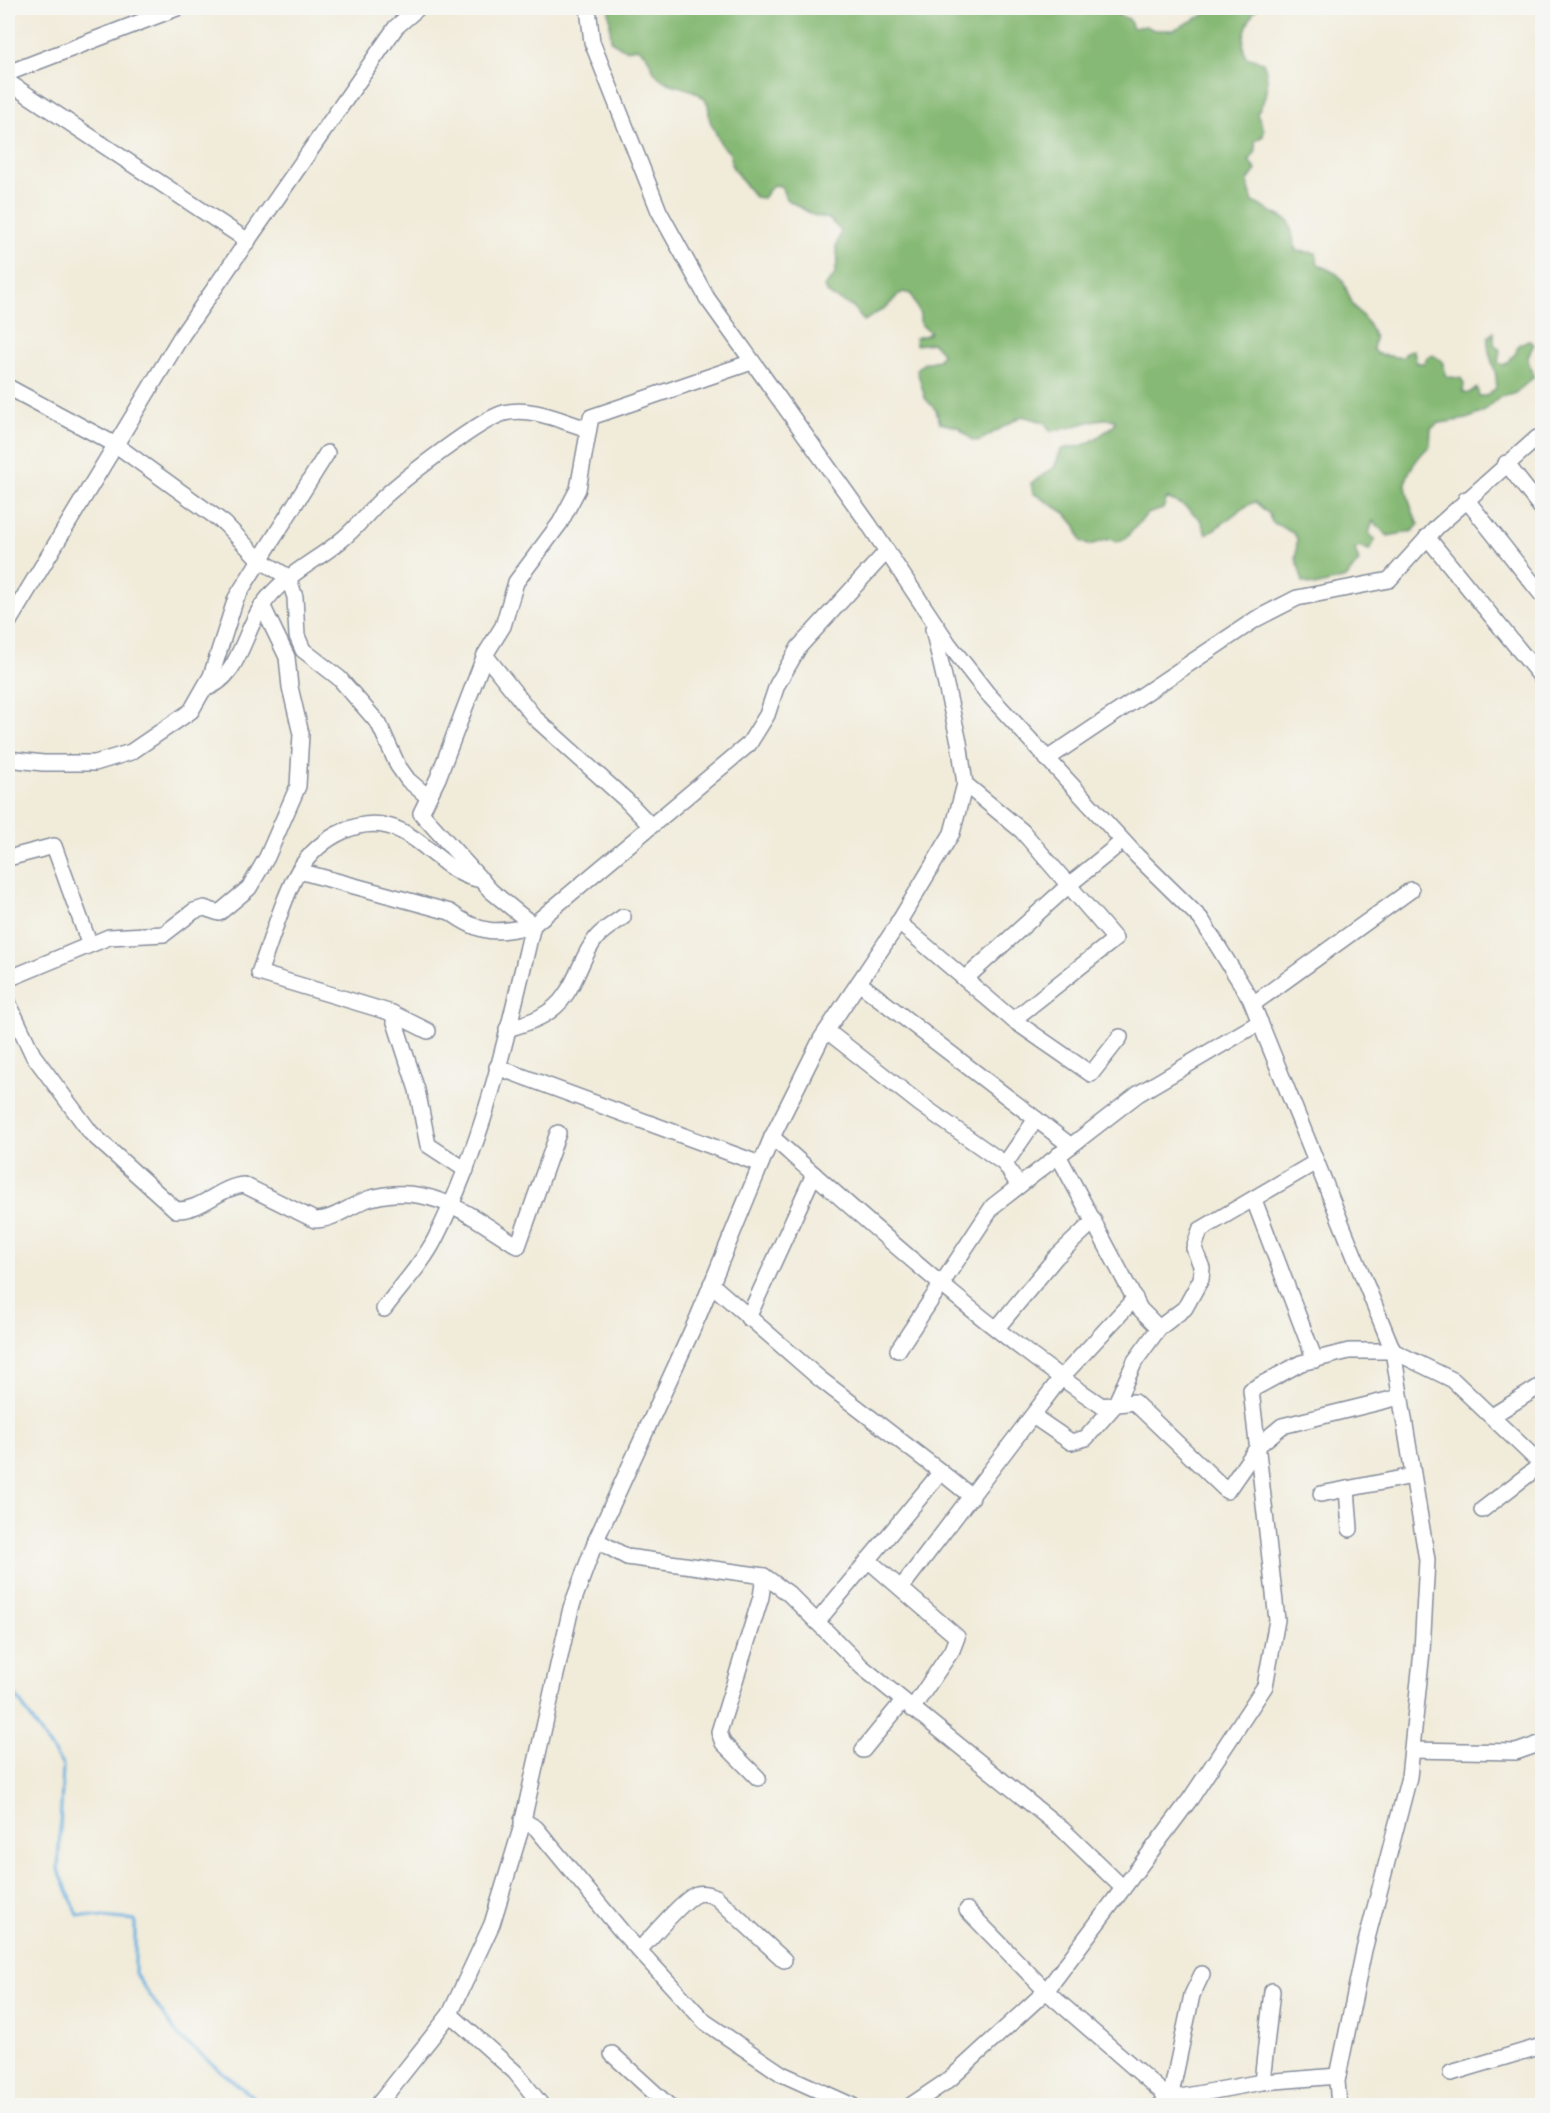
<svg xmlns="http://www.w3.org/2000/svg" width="1550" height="2113" font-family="'Gentium Book Plus',serif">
<rect width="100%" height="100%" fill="#f6f6f2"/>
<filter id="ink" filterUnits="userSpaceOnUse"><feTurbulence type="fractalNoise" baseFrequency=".0167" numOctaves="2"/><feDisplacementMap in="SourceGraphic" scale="12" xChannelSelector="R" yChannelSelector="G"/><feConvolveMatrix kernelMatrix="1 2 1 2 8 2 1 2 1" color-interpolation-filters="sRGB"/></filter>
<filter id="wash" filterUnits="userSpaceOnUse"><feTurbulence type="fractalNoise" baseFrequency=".008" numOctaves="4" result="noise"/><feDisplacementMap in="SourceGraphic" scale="24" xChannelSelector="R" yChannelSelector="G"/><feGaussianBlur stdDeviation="1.35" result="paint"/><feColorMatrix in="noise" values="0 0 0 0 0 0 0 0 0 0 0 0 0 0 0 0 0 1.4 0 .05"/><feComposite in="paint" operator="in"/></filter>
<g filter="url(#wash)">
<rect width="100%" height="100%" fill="#f1ebd9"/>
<!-- forest -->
<path fill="#86b974" stroke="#507469" stroke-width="1.5" d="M609,8H1116V14L1129,19L1133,28L1146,26L1154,30H1173L1204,15L1210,8H1257C1247,21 1239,42 1246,57L1263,62C1270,77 1267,100 1257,113L1264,130L1263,136L1255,141L1256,151L1249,161L1256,170L1247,182L1253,202L1289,221L1296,251L1316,253L1318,264L1337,274L1342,279L1353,305L1368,323L1375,338L1373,350L1378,354L1402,358L1408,351L1414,350L1416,363H1424L1427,357L1433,355L1442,361L1447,377L1461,378L1464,384L1463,392L1467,394L1477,388L1479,396H1486L1496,388C1499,369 1486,358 1488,337L1494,332V344L1500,350L1498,363L1504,365L1516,353L1518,345L1528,340L1534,344C1522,368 1530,357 1534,377L1514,394L1500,397L1483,412L1467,419L1440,423L1431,428L1430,446C1422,452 1406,472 1406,483C1406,492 1413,517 1419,524L1413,531L1388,536L1373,521L1369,533L1375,540L1370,550L1359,547L1355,550L1359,561L1346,578L1315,586L1303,582L1296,558L1297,538L1293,533L1272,522L1268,513L1255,502C1237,508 1224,526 1206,534L1200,519L1184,506L1167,498L1163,509L1147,514L1125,539L1116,542L1110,539L1089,545L1081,541L1076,526L1065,513L1033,493L1031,483L1054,468L1061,450C1068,446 1072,448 1080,446C1093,443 1103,432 1114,426L1115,420C1096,415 1069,431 1051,431L1044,422L1022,416L979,441L972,440L958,427L940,423L936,410L925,398L917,370L924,363L939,360L942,353L933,343L916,345L915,338L927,335L930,332L920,324V315L911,294L903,292L898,295L888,306L864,321C860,317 858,313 855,309C845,300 829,300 824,287L834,276L838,259L836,247L841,231L829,219L813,215L786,199L781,186L773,185L763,198L755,197C746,187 740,178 733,168C730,163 732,158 730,154C728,150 723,148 721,144C717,137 715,130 711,123C707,116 711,107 706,101C693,84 672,90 658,76C647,66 654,56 636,48C624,52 621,47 611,41Z"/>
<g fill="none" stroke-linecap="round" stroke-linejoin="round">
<!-- stream -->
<polyline stroke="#6ab0e0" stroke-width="3" points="8,1684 63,1766 58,1869 78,1915 135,1920 135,1974 179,2037 264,2106"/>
</g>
</g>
<g filter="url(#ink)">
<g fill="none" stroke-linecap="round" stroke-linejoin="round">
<!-- minor casing -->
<g stroke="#868d9c" stroke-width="18">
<g id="minor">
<polyline points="588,8 592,42 659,211 707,298 868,523 948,643 987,693 1137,856 1201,919 1250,998 1393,1351 1427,1560 1422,1651 1409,1777 1364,1950 1337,2081 1339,2106"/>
<polyline points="8,73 177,8"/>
<polyline points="8,82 248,241"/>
<polyline points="8,387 116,445 224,523 260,560 288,577 295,597 297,636 303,650 339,678 379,724 398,766 408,780 428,797"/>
<polyline points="1506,463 1542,509"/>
<polyline points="1466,499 1542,595"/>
<polyline points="1427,537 1542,678"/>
<polyline points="8,623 182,335 396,27 418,8"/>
<polyline points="485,655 535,718 626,800 650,825"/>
<path d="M204,689C239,679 243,633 262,606C281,577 313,563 339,542C356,529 369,511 384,497C405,478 479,420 504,413C531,406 561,421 588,429"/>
<polyline points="8,759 43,763 95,763 131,752 191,711 211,676 236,598 327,453"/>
<polyline points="1047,759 1256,619 1297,598 1389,580 1437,527 1537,438 1542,444"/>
<polyline points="965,784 1022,831 1115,939 1013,1020"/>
<polyline points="8,858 54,846 89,943"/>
<path d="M299,871L450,912C481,935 497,934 533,925L749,744L767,715L777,685L799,647L887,551"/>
<polyline points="898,922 1013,1020 1091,1074 1120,1037"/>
<polyline points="533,925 491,891 421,813 438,778 485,655 503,626 516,582 560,523 578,489 591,417 752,362"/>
<polyline points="8,979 109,937 164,934 194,911 204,908 219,913 249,888 267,857 298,786 301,734 290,687 287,657 262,605"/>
<polyline points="965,979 1070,884 1123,841"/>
<polyline points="859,983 1071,1146"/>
<path d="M8,1002L33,1055L91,1133L176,1210C202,1211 219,1187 244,1185L315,1220C335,1220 352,1204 371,1198C430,1181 471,1216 518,1246L558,1133"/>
<polyline points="1253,1004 1411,890"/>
<polyline points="392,1013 417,1090 428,1145 466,1170"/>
<path d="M507,1029C529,1023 553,1015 566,994C579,976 582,955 597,937C604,929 615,923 623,917"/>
<path d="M428,1031L392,1013L259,973C270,944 284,895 299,870C320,837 363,812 401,831C431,845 447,875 482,880"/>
<polyline points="827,1031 920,1104 1005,1164 1019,1186"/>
<polyline points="497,1067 760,1164"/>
<path d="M772,1137C878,1231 984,1327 1102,1406L1134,1402L1227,1491L1259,1445L1282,1426L1400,1397"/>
<polyline points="1058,1155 1140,1309 1159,1328"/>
<polyline points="1005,1164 1036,1119"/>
<polyline points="1254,1200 1315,1360"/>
<polyline points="711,1284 820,1379 941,1472 817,1622"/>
<path d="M384,1309C401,1286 423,1263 435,1239C485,1141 508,1031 533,925"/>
<polyline points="748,1318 814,1174"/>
<polyline points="997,1328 1056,1257 1094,1221"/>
<polyline points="898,1350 993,1206 1138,1094 1260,1022"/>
<polyline points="1033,1416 1071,1442 1086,1438 1115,1405 1135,1361 1159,1328 1185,1308 1201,1279 1202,1268 1194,1248 1200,1230 1316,1162"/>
<polyline points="1492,1416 1542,1385"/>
<polyline points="941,1472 972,1497"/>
<polyline points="1347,1489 1350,1529"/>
<polyline points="1321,1494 1413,1476"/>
<polyline points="1482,1510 1542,1464"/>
<polyline points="596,1540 627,1557 764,1576 788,1593 862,1667 1062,1829 1123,1888"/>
<polyline points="868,1560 957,1637 952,1650 912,1709"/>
<polyline points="901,1588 1061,1378 1135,1298"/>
<polyline points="863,1750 903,1701"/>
<polyline points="1412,1750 1516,1752 1542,1743"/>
<polyline points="758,1778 723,1743 719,1732 761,1597 764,1576"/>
<polyline points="522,1820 536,1828 623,1933 705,2022 782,2074 853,2106"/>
<polyline points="967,1910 1046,1991 1170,2099 1192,1995 1202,1974"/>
<path d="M639,1950C650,1939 684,1898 697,1894C703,1892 711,1895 716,1897L784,1960"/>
<polyline points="450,2014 515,2072 542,2106"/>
<polyline points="612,2054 669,2106"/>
<polyline points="1451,2073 1542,2046"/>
<polyline points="1262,2082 1272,1991"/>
<polyline points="377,2106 450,2014 492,1924 521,1829 571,1608 596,1540 698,1317 772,1137 821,1039 894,930 952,833 965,784 959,742 933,629"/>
<polyline points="910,2106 950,2079 1046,1991 1191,1798 1265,1686 1277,1620 1251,1390 1301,1363 1349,1351 1393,1351 1453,1380 1542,1465"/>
<polyline points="1159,2106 1170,2099 1262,2082 1338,2076"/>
</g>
</g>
<!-- minor -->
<use href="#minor" stroke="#fff" stroke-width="15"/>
</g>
</g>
<!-- margin -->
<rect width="1550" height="2113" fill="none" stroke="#f6f6f2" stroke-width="30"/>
</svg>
